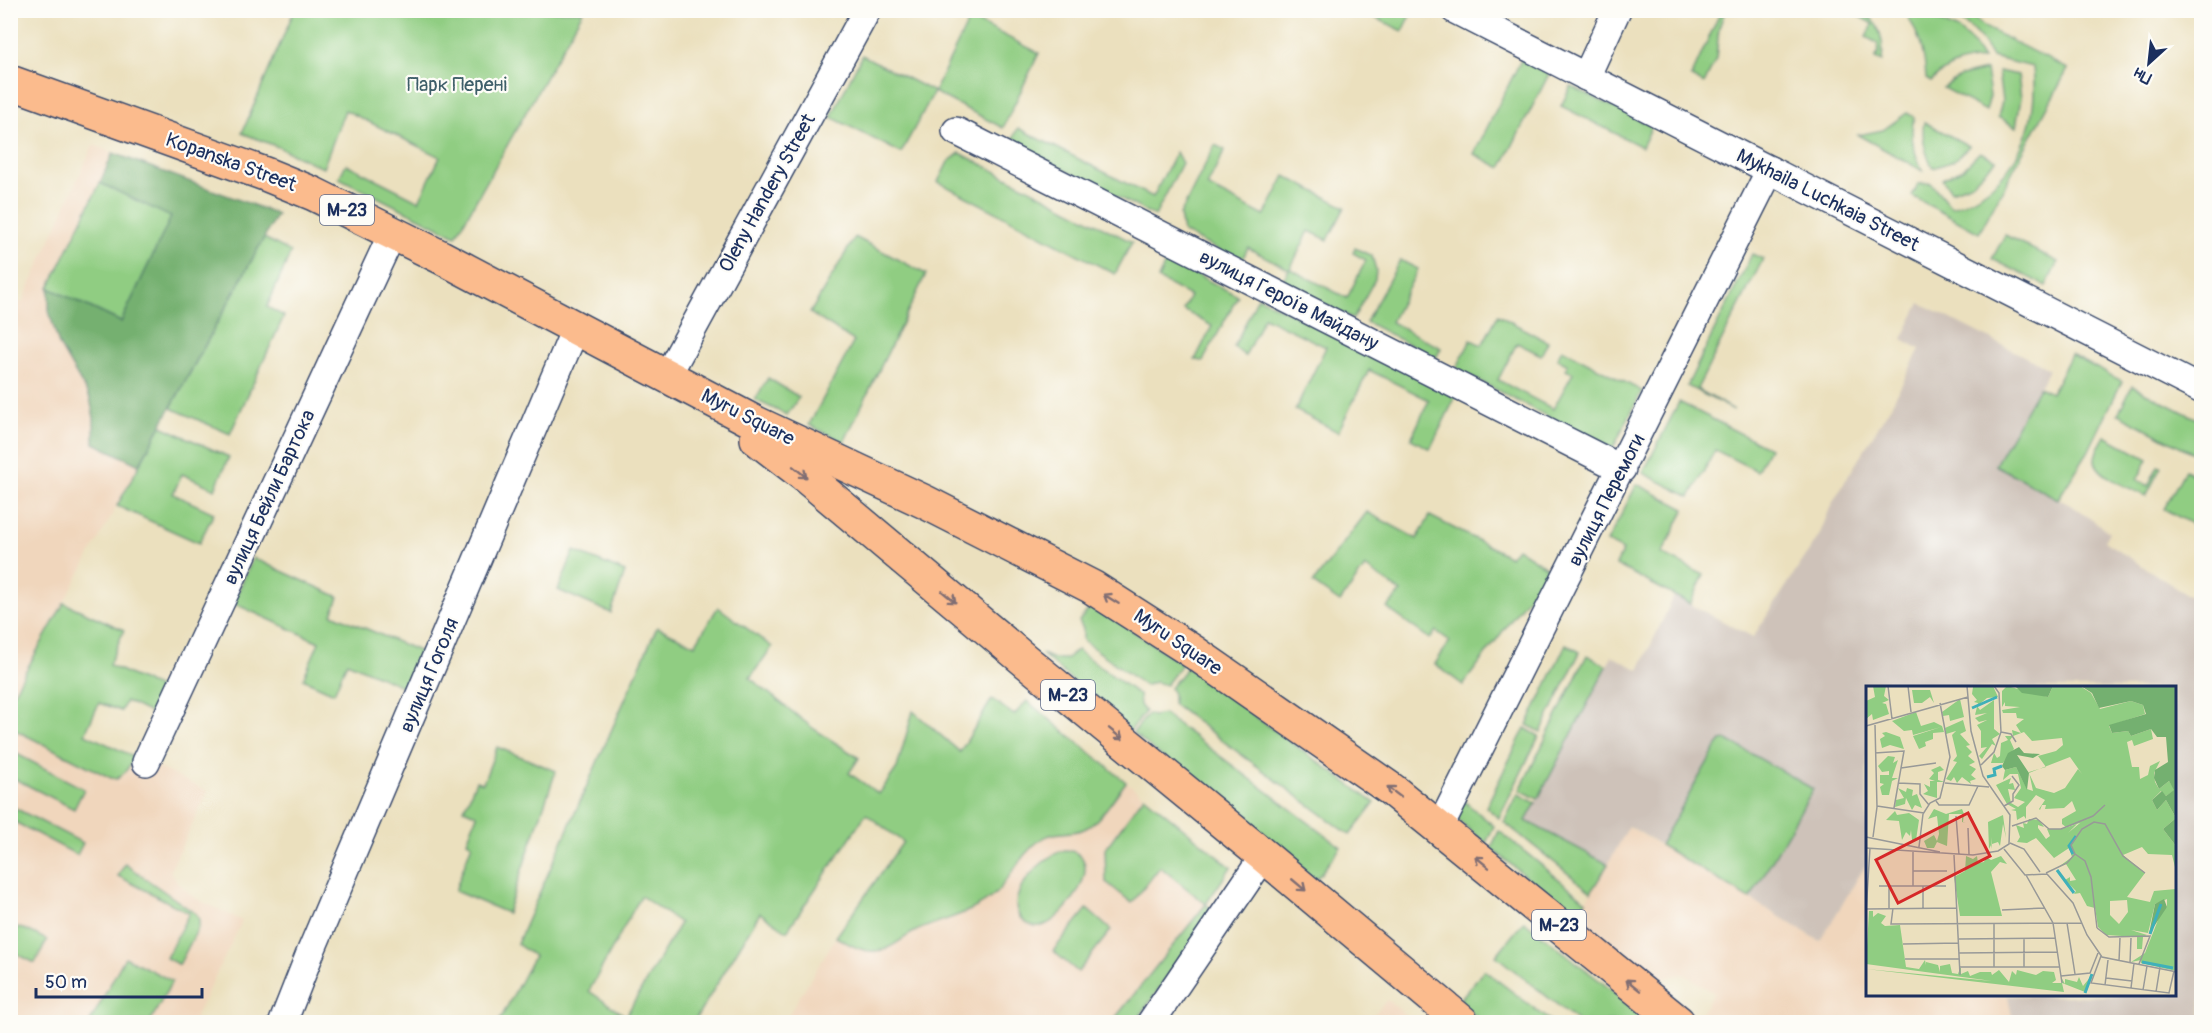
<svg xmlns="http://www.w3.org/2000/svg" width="2212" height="1033" font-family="Pangolin,sans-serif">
<rect width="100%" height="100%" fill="#fdfcf7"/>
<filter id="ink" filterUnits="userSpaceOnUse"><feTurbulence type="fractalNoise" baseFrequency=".0167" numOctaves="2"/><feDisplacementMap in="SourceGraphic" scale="12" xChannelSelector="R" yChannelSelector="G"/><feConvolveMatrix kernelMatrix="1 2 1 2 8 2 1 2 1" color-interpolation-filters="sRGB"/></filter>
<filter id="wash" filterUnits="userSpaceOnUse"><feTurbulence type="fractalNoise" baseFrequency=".008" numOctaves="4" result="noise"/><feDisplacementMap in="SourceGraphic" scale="24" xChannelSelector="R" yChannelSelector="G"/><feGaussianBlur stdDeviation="1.35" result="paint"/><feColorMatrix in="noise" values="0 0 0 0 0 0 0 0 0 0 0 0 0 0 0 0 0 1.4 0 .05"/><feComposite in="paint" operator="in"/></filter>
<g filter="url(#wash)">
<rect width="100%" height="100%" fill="#ebe0be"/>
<!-- built -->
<g fill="#f0d6bc">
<polygon points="93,145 277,214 11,699 208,791 170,871 179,884 193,897 242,921 193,1022 17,1022 11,1019 11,298 22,303"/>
<polygon points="992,699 1014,715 1027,701 1231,867 1206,904 1213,911 1136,1022 784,1022 836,937 915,825"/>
<polygon points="1628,826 1820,941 1867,863 1867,996 2008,996 2013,1022 1708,1022 1699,1016 1714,993 1684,974 1662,978 1611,948 1576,918"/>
<polygon points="1387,1000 1395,1006 1413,1022 1367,1022"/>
</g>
<!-- industrial -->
<polygon fill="#cec2b9" points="1920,303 2049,369 1995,465 2074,507 2109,532 2104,541 2201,604 2201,1022 2013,1022 2008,996 2174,996 2174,688 1867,688 1867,863 1820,941 1629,826 1608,864 1526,821 1612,656 1639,670 1674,596 1753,637 1819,536 1832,503 1889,409 1920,349 1902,339"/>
<!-- green -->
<g fill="#90cd82" stroke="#567e70" stroke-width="1.5" fill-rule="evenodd">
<polygon points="294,11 294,10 583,11 456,236 339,178 346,164 419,201 440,157 345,110 323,168 278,147 242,133"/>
<polygon points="1361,11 1413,11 1403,31"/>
<polygon points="1721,11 1725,11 1719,28 1716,59 1704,84 1691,77"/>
<path d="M1849,11C1878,10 1885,38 1882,62L1875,59L1879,52L1877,43L1866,37L1873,24Z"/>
<path d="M1904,11H1918L1958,30L1971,41L1983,59C1962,61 1945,66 1931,82L1926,79C1925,53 1919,32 1904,11Z"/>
<path d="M1943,11H1961L1971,15L1984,27L2068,69L1979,233L1912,196L1918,184L1931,183L1951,207C2013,190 2040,128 2033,67L1992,57C1980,34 1966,22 1943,11Z"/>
<polygon points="970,18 1039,53 1003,128 934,92 901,153 831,117 862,55 934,92"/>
<polygon points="1521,60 1549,74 1501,168 1474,154"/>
<polygon points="1986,70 1990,96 1986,111 1943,88 1961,76"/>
<polygon points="1998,71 2018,75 2021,98 2016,127 1998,117 2002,101"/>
<polygon points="1571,86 1652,126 1642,147 1561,106"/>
<path d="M1907,113L1914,117C1909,138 1914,153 1923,171L1858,135L1883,130Z"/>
<path d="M1924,122L1969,146L1953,161L1933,168C1925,153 1921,139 1924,122Z"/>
<polygon points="1018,128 1153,197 1176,152 1182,163 1155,216 1011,143"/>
<polygon points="1215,145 1225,150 1207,186 1264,216 1285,176 1345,207 1328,240 1309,231 1290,269 1347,298 1366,260 1353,253 1355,248 1372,256 1376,270 1375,279 1353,319 1282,282 1289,269 1248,248 1241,262 1183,232 1180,215"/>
<polygon points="1980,152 1996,160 1972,183 1951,191 1942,179 1963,169"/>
<polygon points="960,153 1132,242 1115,274 938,182 948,162"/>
<polygon points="100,183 172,217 121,322 49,288"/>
<polygon points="2005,235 2058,262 2046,286 1992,259"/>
<polygon points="855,237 926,274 844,442 809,425 854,341 810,313"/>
<polygon points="264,238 291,252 267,307 284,316 230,434 171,408"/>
<polygon points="1752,254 1763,259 1697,389 1734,410 1687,386"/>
<polygon points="1167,259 1238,296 1203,361 1195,360 1212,326 1183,310 1190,296 1158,279"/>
<polygon points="1400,260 1418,269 1391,322 1441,348 1436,358 1366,322"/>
<polygon points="1258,297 1456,396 1430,449 1411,439 1429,400 1369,370 1338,432 1295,410 1326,347 1264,317 1245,356 1234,347"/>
<polygon points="1498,315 1548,342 1541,355 1517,343 1498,380 1553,409 1573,373 1566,369 1568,365 1557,359 1562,349 1642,391 1612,450 1456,369 1471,340 1482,345"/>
<polygon points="2071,355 2122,381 2088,452 2058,499 1995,465 2039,387 2051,393"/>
<polygon points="768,378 799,397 787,415 755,400"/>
<polygon points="2132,386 2201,421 2201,447 2197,445 2193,453 2118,414"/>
<polygon points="1679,402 1769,448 1757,471 1715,450 1690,497 1643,473"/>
<polygon points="161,426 229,457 215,489 182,474 173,494 214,513 199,543 117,506"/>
<path d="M2105,436L2148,459L2137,480L2148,486L2158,466L2161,467L2146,496C2133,489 2093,475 2095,458C2096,450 2101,443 2105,436Z"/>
<polygon points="2185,470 2201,479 2201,493 2195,505 2201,509 2201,529 2164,509"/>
<polygon points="1637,484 1685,509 1662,554 1704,575 1690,604 1616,565 1623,550 1607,542"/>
<polygon points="1367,512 1417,539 1430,516 1510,557 1517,548 1549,569 1463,685 1435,664 1450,641 1436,631 1430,639 1387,608 1401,592 1365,567 1340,602 1313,583"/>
<polygon points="574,551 625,572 611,613 558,590"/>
<polygon points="253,558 339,597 332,614 421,652 406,688 347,662 334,693 303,679 319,642 233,603"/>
<polygon points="64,603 124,630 109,665 166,691 154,715 126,701 121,711 99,703 85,734 135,757 126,771 117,779 111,778 11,728 10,699"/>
<polygon points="1093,604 1182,664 1166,685 1155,682 1145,686 1083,640 1083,629 1079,621"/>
<path d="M718,607L772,647L750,678L814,729L859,758L849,773L879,794L897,768L913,711L960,752L992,699L1014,715L1027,701L1126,782C1116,795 1099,823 1084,829C1070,835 1053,830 1040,840C1021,854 1012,876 996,893C975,914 941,919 914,932C901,939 889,951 874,951C860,952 848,943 836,937L903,842L866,814L787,931L760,913L694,1022H499L534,956L517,944L657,627L695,645ZM641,896L680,923L626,1016L589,991Z"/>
<polygon points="1566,644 1580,652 1541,732 1527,725"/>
<polygon points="1077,650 1139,695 1140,705 1145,712 1130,731 1042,654 1053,659 1066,659"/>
<polygon points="1587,655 1607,666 1538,799 1520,790"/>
<polygon points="1187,667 1375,803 1350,835 1173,704 1173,694 1170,688"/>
<polygon points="1148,714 1153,716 1164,714 1341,847 1315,881 1133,733"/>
<polygon points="1525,728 1539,736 1499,818 1486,807"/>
<polygon points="1727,740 1813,789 1750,899 1660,845 1717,746 1721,741"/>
<polygon points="497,747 556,771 507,913 455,891 472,844 467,841 477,815 464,809 476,781 483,783"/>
<polygon points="11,751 84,789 74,809 11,777"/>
<polygon points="1518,794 1536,803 1526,821 1608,864 1591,892 1504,822"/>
<polygon points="1144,796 1231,867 1206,904 1213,911 1136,1022 1112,1022 1206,904 1160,867 1132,903 1106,882 1105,849"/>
<polygon points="1464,801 1494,826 1486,843 1455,818"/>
<polygon points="11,806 83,843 77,855 11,820"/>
<polygon points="1499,831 1586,901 1576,918 1491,848"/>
<path d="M1065,850C1112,855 1065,920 1042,926C1036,927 1029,925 1024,921C998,900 1043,855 1065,850Z"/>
<polygon points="125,864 196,914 199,920 199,926 179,965 166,958 189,913 118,876"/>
<polygon points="1087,909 1111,930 1078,972 1053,951"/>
<polygon points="1524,921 1652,1022 1579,1022 1496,956"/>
<polygon points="11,926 27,930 47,940 35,963 11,951"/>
<polygon points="125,957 172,981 150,1022 90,1022"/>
<polygon points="1484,970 1552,1022 1483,1022 1458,1002"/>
</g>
<!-- forest -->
<polygon fill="#74b070" stroke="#487067" stroke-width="1.5" points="113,153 277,214 139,465 94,443 94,418 90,398 59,345 49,311 49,288 121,322 171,217 100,183"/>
</g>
<g filter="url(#ink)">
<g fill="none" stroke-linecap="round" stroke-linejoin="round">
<!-- minor casing -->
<g stroke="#3a4a6c" stroke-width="30">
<g id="minor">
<polyline points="1455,10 2202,390"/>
<polyline points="1586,77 1617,10"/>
<polyline points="956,131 1622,469"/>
<polyline points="667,376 867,10"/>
<polyline points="146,762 393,232"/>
<polyline points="1440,827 1770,170"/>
<polyline points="283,1022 311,951 576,327"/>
<polyline points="1151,1022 1264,856"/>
</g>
</g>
<!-- highway casing -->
<g stroke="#3a4a6c" stroke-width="36">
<g id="highway">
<polyline points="10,82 265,174 314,194 441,257 756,423 925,502 1092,587 1195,653 1392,790 1678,1022"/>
<polyline points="757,439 804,475 1027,662 1264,856 1462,1022"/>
</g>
</g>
<!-- minor -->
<use href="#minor" stroke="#fff" stroke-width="27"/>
<!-- highway -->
<use href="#highway" stroke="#fbbb8d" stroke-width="33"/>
</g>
<!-- one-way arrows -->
<defs><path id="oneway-shaft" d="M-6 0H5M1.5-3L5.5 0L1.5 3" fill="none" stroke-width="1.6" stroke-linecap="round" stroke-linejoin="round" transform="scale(1.5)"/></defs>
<g stroke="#806e73">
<use href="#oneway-shaft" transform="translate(800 472) rotate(39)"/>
<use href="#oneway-shaft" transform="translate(949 597) rotate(40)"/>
<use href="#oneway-shaft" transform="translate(1111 599) rotate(-148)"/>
<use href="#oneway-shaft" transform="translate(1116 734) rotate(39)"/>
<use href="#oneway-shaft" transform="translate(1394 792) rotate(-143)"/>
<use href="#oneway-shaft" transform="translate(1482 862) rotate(-141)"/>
<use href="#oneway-shaft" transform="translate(1299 885) rotate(40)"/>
<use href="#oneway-shaft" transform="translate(1633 985) rotate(-141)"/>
</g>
</g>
<g text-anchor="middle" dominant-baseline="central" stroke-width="4.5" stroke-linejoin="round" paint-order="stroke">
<!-- shield labels -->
<g fill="#fdfcf7" stroke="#5f6c8c" stroke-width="1.5">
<rect x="320" y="195" width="54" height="30" rx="4.5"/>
<rect x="1041" y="680" width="54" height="30" rx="4.5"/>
<rect x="1532" y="910" width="54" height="30" rx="4.5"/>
</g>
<g font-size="18" font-weight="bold" fill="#1b2f5e">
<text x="347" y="210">М-23</text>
<text x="1068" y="695">М-23</text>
<text x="1559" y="925">М-23</text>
</g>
<!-- park labels -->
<g font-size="20" fill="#3e5e69" stroke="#fdfcf7">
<text x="457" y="84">Парк Перені</text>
</g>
<!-- street labels -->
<g font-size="20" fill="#1b2f5e" stroke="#fdfcf7">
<text transform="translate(231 162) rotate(20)">Kopanska Street</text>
<text transform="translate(767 193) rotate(-61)">Oleny Handery Street</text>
<text transform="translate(1828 200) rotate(27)">Mykhaila Luchkaia Street</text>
<text transform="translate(1289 300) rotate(27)">вулиця Героїв Майдану</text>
<text transform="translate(748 417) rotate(27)">Myru Square</text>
<text transform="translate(269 497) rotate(-65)">вулиця Бейли Бартока</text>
<text transform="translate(1606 500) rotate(-63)">вулиця Перемоги</text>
<text transform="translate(1178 642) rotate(34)">Myru Square</text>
<text transform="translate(429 675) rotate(-67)">вулиця Гоголя</text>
</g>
</g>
<!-- overview -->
<g transform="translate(1866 686)">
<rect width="310" height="310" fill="#ebe0be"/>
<path d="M7,0H20L18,10L23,14L16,17L20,18L23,28L7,34L6,28L0,33V15L9,11ZM127,0L132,11L121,12L111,20L114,24L128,14V43L134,48L126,53L130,60L126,58L116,73L113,70L121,61L115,62V45L111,39L121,34L113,36L109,32L121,27L109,29L112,17L108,16L111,14L106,8L107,1ZM141,0L182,11L187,0H214L225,7L234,23L265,15L277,19L279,28L243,40L246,47L262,45L265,50L285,43L287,53L268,60L266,54L261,56L266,81H273L274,93L282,89L284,80L294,75L288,87L289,96L293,103L303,95L309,104L300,110L295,105L286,114L291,124L300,114L310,132L297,143L310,160V185L306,169L282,168L276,161L257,169L279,187L261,211L284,216L288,205L310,203V285L275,277V274L265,276L279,267L296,224L301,221V213L289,218L282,247L265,244L281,249L277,251L276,263H271V251L240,249L232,241L229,222L221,220L214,207L208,208L210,205L199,194L204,191V195L210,194L200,178L191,182L206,171L203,162L188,172L170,152L161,157L151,156L154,151L150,139L158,142L157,137L161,138L163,133L173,134L178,141L172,139V142L180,153L184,150L181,143H195L211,138L202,147L214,137L200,141L196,138V133L210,125L206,115L198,122L179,123L180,119H176L174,124L173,123L179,114L170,109L160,121V133L158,130L151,134L150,125L145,124L150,123L141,118L130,99L145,92L143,98L147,97L149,104L142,103L145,117L152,121L159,116L148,112L155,102L152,88H144L137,94L139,84L150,81L161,103L167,105L163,86L180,81L172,70L190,65L197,59L196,52L166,55L158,46L147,50L146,44L155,47L150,39L158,33L151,32L150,27H137L136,24L154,21L139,20V16L136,21V5ZM204,71L216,88L212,83L199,102L188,107L170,102L163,87ZM261,214L262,226L253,238L244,229V215ZM46,4H64L68,17L64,11L56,17H48ZM94,13L98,31L84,35L83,29L77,30L76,26ZM50,26L55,40L68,36L76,40L78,46L67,47V53L59,56L60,60L53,63L47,50L75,41L47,49L46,44L38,45L26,35ZM97,34L100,45L94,48L104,59L100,60L106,66L102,70L109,76L103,79L110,83L105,89L110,93L104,95L105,98L96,91L91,97L88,91L85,95L80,93L91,76L87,75L91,70L86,49L90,45L80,48L79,42ZM20,46L34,51L38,63L24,59L16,62L14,53L19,50L16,47ZM139,50H147L144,54L148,63L137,77H125L128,67L131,72L134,70L135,57L142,54ZM22,70L29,71L27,77L32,74L26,92H32L26,95L23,109H16L14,101L18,98L14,97V89H23V85L16,86L12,80ZM74,80L78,84L72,86V94L79,96H71V112L57,108L62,105L58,98L64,101V95H69L63,93L68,87L65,84ZM32,102L40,106L41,102L47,104L46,110L51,108L56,122L49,119L46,124L40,112L39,118L29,121L30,114L38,112ZM68,123L80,128L96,123L98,128L97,136L100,137L96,136V128H83L81,160L71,156L68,162H61L58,155L68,149L71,155L73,148L71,130L62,133ZM29,125L31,129L43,127L53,134L50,154H46L45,144L44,150L40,146L36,154L33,135L20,134ZM137,129L140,152L137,138L134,160L132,156L126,158L125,151L126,163L125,159L123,163L122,136ZM100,170L107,173L111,170L112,177L118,176L120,171L125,174L135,170L141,178L134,176L125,186L136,230H94L88,191L99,185ZM3,225H7V231L12,227L20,230L15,237L19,240L34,239L40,281L53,283L59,274L60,279V276L72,279L74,286V280L84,278L86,287L92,288L94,282H99H95V288L102,285L104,290L114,286H125L126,289L133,284L143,296L146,285L150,289L151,284L170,289L177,285L188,286L190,294L186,297H196L195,291L199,298V293L211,296L213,291L217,300L226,289L219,306L196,297L198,306L0,283L126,295L0,278Z" fill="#90cd82" fill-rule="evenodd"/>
<path d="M149,0H187L182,11L156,7ZM215,0H310V160L297,143L310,132L300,114L291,124L286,114L296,105L300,110L308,104L303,95L293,103L288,92L289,84L302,76L300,51H291L285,43L265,50L262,45L246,47L243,39L280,28L277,19L265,15L233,22L226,7ZM153,61L158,67L174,68L167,72L151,69L163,87L161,104L150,81L139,84L136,80L142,67ZM298,213L301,221L283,248L289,218Z" fill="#74b070"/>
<path fill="none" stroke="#3fb0b9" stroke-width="3" d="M106,22L131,11M121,91L129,89L128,83L136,80M207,168L203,160L210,150M191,184L208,207M284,248L295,218M276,276L307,282M219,307L226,288"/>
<path fill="none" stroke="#989998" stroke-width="1.5" d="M22,0L26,33M42,0L45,26M0,40L102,11M135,46L145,48L150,56M9,67L38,65L28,122M115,79L128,66L135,46L133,7L128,0M35,82L70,77M32,97L54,98V108L63,119M79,97L123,101M70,115L73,119H103L112,100M11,120L58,127M138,120L147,115V108L153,99L146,90M90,130L93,169M146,140L170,132L183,143H195L227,130L239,119M102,142L103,168M0,151L74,166M7,151L11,121L9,39M144,157L158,163L174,186M53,161L57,128L64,117L74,112L84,71L74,17M0,162L107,169L132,165L143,158L144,129L117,90L105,45L101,0M138,163L159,189L181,188L207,217L221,249L236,271L311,286M47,166V200M209,168L205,159L216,143L228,136L239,138L257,170L279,187M209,168L219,175L225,191L231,242M88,169L94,289M47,185H81M180,187L201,177L209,168M160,189L187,237L196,297M13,200H80M57,200V222M23,222V200M27,222L25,238L216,237M0,223L91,222M136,224L179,222M0,227L4,162M0,234V275M201,237L209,288M231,242L243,251L284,250L273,278M93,253L189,252M37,258L93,257M93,267L191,266M235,270L225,297L303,307L308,285M39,273H93M253,275L254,252M264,277L265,252M93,281H193M128,281V238M158,281V252M195,290L224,287L232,267M240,292L266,295M239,299L242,274M265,302L268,277M277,304L281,280M290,306L294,281"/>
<path fill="#d62828" fill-opacity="0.15" stroke="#d62828" stroke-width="3" d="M102,127L124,170L32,217L10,174Z"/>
<rect width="310" height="310" fill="none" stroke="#1b2f5e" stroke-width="3"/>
</g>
<!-- margin -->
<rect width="2212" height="1033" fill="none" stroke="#fdfcf7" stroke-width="36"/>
<!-- north arrow -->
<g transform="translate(2149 63) rotate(207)" stroke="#fdfcf7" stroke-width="4.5" paint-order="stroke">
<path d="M0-4.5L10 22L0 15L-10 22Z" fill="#1b2f5e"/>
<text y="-9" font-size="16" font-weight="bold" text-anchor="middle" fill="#1b2f5e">Пн</text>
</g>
<!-- scale -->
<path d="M36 988v9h166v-9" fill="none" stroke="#1b2f5e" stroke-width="3"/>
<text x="45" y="988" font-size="18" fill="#1b2f5e" stroke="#fdfcf7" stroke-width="4.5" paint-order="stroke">50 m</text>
</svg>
